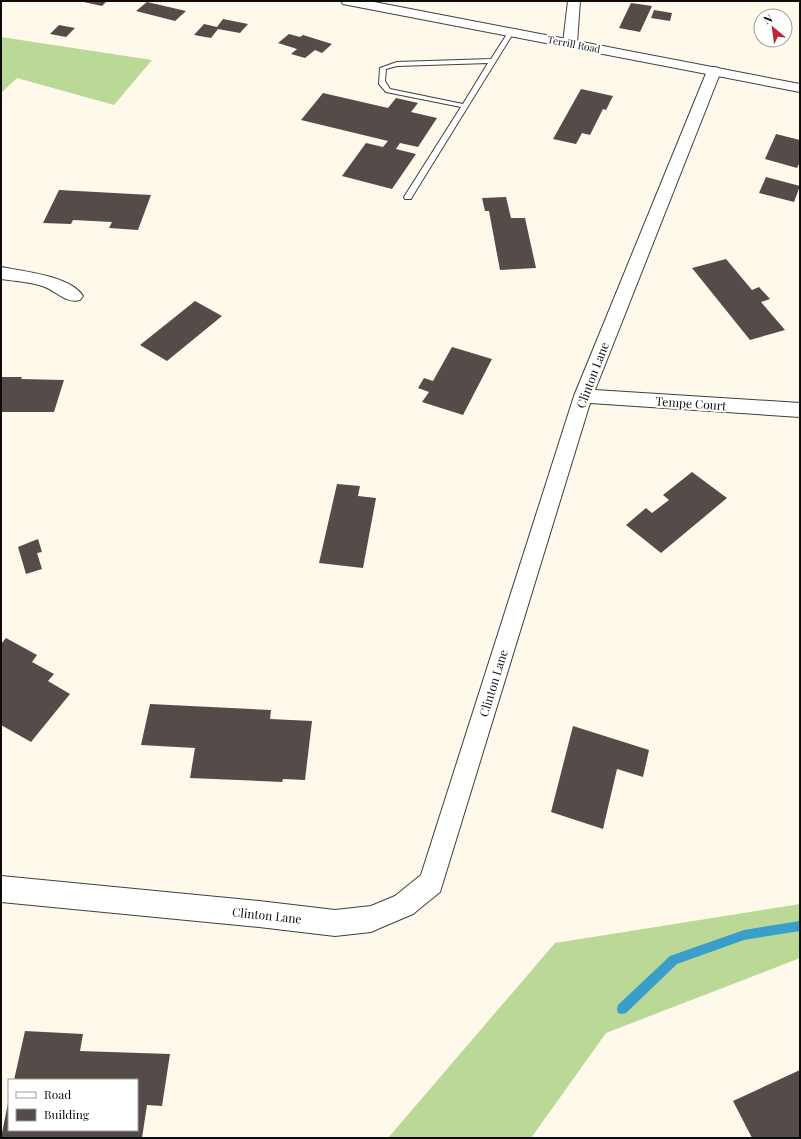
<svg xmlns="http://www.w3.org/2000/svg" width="801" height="1139" font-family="'Playfair Display',serif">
<rect width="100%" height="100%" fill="#fff9ec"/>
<!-- forest -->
<g fill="#bad896">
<polygon points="1,37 152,60 114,105 17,78 1,93"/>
<polygon points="800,904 800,958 606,1033 531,1138 388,1138 555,943"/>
</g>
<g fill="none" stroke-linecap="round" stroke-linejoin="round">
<!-- stream -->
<polygon fill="#3b9eca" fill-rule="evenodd" points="800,921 800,931 744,940 677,964 626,1013 622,1014 618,1013 617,1009 618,1005 670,956 744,930"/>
</g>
<!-- building -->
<g fill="#554c49">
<polygon points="79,1 107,1 102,6"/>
<polygon points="147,2 186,11 175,21 136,11"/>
<polygon points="631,3 652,6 640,32 619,28"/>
<polygon points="654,10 672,13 670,21 651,18"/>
<polygon points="223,19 248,24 240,33 218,29 211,38 194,35 204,24 217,27"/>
<polygon points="59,25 75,28 66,37 50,34"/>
<polygon points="289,34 300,37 303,35 332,44 322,53 315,50 305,58 291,54 297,49 278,43"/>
<polygon points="581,89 613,96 606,110 603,109 590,135 582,133 576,144 553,139"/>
<polygon points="323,93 388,108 396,98 418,103 411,112 437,118 418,147 400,143 396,149 416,154 392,189 342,176 366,143 383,147 388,141 301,120"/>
<polygon points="776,134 800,140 800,162 797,168 765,159"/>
<polygon points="766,177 800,186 794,202 759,193"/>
<polygon points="59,190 151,195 138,230 109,228 112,222 73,220 71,224 43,223"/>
<polygon points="506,197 511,218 525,218 536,268 500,270 489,211 485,211 482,198"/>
<polygon points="726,259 752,290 759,287 770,299 761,302 785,330 750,340 692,268"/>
<polygon points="195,301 222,316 167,361 140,345"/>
<polygon points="452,347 492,359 463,415 422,402 429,392 418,388 424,378 433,381"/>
<polygon points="1,377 22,377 21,379 64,380 54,412 1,412"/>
<polygon points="692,472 727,498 661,553 626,525 646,508 652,513 669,500 663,495"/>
<polygon points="337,484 360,486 358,496 376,498 363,568 319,563"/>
<polygon points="38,539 42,552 37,553 42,569 26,574 18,547"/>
<polygon points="6,638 37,655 32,662 54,674 48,681 70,694 31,742 1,725 1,644"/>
<polygon points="150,704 271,710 270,719 312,721 305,780 283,779 282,782 190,778 195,748 141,745"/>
<polygon points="573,726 649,750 643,777 617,769 603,829 551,812"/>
<polygon points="25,1031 83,1034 80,1051 170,1054 162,1106 147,1105 142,1138 1,1138 8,1103 9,1130 137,1130 137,1080 14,1080"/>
<polygon points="800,1070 800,1138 752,1138 733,1101"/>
</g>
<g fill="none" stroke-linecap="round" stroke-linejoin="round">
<!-- service casing -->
<g stroke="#3f3f3f" stroke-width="2">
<path id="service" d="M511,30L514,32L412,197L411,199H405L404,197L461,107L386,92L379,84L380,68L397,62L491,59L509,31ZM488,63L463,104L390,89L385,81L386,69L397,66Z"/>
</g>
<!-- minor casing -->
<g stroke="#3f3f3f" stroke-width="2">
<g id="minor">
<polygon points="568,1 580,1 577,43 575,46 565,46 563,43"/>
<polygon points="714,67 719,68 721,71 595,390 800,403 800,417 590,403 440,892 413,914 380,928 371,932 335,936 259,927 1,902 1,876 259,901 335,910 371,906 395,896 421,875 574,396 707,71 709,68"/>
<path d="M1,267C22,271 71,276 83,296L80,300C67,304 57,292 45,287C32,282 15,281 1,279Z"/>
</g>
</g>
<!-- tertiary casing -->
<g stroke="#3f3f3f" stroke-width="2">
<polygon id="tertiary" points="341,1 369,1 800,84 800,92 348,5 343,4"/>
</g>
<!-- service -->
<use href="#service" fill="#fff" fill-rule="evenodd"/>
<!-- minor -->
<use href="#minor" fill="#fff" fill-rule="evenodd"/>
<!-- tertiary -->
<use href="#tertiary" fill="#fff" fill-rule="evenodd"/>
</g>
<g text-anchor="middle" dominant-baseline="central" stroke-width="4" stroke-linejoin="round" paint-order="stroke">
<!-- far-street labels -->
<g font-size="10" fill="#0c0c0c" stroke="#fff">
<text transform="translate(574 44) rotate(11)">Terrill Road</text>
</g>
<!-- street labels -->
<g font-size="12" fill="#0c0c0c" stroke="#fff">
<text transform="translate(592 375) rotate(-69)">Clinton Lane</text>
<text transform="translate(691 403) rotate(4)">Tempe Court</text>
<text transform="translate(493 683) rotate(-73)">Clinton Lane</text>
<text transform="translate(267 915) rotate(6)">Clinton Lane</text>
</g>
</g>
<!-- border -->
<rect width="801" height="1139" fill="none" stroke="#0c0c0c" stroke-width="4"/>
<!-- legend -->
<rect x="8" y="1079" width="130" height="52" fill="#ffffff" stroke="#9e9e9e"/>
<rect x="16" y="1092" width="20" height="6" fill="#ffffff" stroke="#9e9e9e"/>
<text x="44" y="1099" font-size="12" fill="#0c0c0c">Road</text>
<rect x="16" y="1109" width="20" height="12" fill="#554c49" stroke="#9e9e9e"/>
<text x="44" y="1119" font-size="12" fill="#0c0c0c">Building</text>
<!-- north arrow -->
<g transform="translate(773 28) rotate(331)"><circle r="19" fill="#ffffff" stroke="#9e9e9e"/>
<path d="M0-3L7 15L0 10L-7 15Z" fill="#b9283c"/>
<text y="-6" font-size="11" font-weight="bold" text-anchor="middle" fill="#0c0c0c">N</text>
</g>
</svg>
